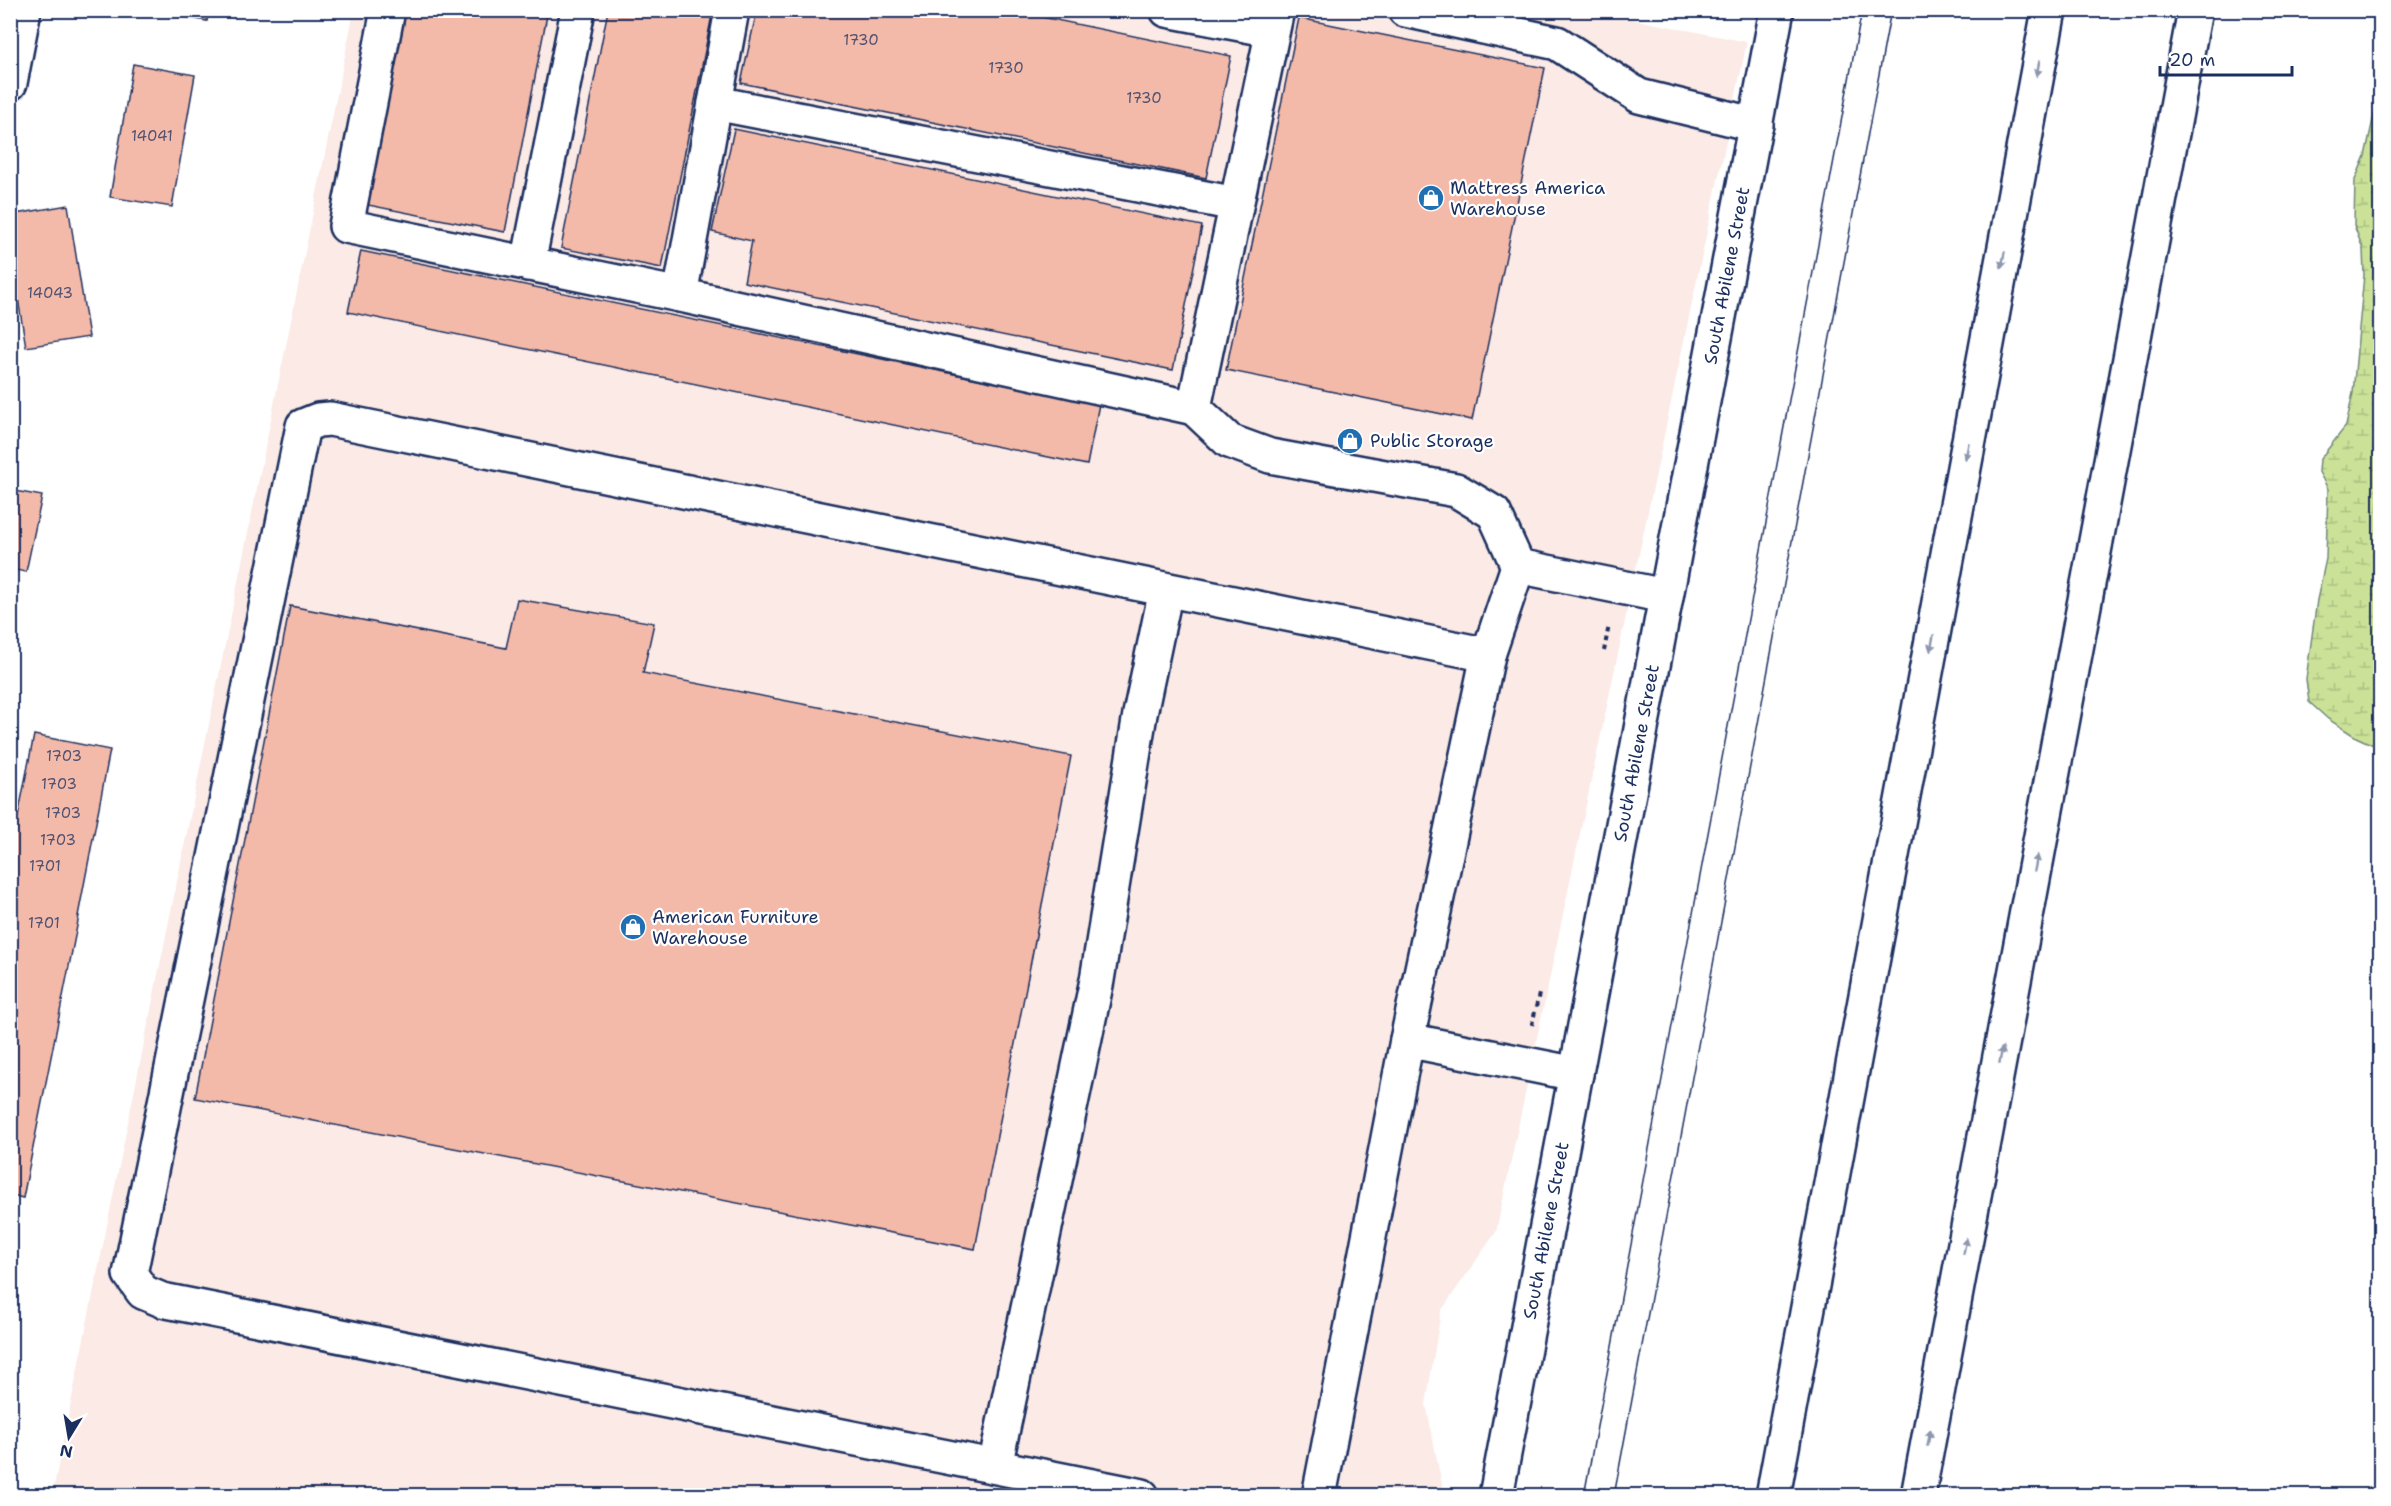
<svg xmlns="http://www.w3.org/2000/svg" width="2391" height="1506" font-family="'Shantell Sans',sans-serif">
<defs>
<pattern id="wetland-marsh" width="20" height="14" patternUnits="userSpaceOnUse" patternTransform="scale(1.5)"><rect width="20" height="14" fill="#cae197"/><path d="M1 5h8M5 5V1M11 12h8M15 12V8" fill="none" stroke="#adc185"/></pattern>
</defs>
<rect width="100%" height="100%" fill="#fff"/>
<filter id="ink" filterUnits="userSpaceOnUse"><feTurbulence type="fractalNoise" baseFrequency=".0167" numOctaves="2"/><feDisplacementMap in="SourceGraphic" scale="12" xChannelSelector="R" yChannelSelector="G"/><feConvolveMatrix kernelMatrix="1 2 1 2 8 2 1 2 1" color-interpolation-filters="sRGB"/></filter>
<g filter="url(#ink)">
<!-- built -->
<polygon fill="#fbeae6" points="1586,10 1747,42 1496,1232 1441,1311 1426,1404 1444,1495 52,1496 354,11"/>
<!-- wetland -->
<polygon fill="url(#wetland-marsh)" stroke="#72887a" stroke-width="1.5" points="2380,88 2380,748 2356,737 2328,719 2309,702 2306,679 2317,600 2326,559 2328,489 2319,472 2320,459 2346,426 2353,393 2364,275 2363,249 2354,225 2355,180 2365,156"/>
<!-- building -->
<g fill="#f3baaa" stroke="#1b2f5e" stroke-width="1.5">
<polygon points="150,10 209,10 207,21"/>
<polygon points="406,10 548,10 505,232 368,205"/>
<polygon points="608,10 713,10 662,268 561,248"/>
<polygon points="757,10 1008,10 1231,56 1206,178 741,83"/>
<polygon points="1299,18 1545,68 1472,420 1226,370"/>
<polygon points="133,64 195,75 172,207 110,197"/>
<polygon points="734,129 1202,226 1173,370 744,282 752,241 712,232"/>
<polygon points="68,205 89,337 26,347 10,250 10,215"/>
<polygon points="361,251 1099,404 1087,465 348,312"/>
<polygon points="10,490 42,496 26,572 10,569"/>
<polygon points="517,599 654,623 643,673 1071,756 975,1249 195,1098 290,606 506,648"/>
<polygon points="34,735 110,750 78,916 79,916 23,1198 10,1195 10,857"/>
</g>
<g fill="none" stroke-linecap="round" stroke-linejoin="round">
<!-- minor casing -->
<g stroke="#1b2f5e" stroke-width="38">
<g id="minor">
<polyline points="388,10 346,226 680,295"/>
<polyline points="732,10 680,295 1194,408"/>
<polyline points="1167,10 1272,30"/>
<polyline points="1277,10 1194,408 1229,441 1270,456 1456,490 1494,513 1518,566 1665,596"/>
<polyline points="1405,10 1557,43 1639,96 1756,125"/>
<polyline points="10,83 24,10"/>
<polyline points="715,103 1236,204"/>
<polyline points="528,264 578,10"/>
<polyline points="1407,1040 1576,1074"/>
<polyline points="995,1466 1097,980 1140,714 1166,590"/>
<polyline points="1142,1496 162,1300 143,1292 130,1274 303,426 318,420 330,419 1488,655"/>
<polyline points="1319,1496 1407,1040 1488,655 1518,566"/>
<path id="s1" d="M1496,1496L1777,10"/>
</g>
</g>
<!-- highway casing -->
<g stroke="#1b2f5e" stroke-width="38">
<g id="highway">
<polyline points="1773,1496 2049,10"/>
<polyline points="1918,1496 2195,10"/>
</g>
</g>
<!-- path -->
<g stroke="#1b2f5e" stroke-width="4" stroke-dasharray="4.5 4.5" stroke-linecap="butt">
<polyline points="1604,651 1609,625"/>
<polyline points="1532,1025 1539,994"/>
</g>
<!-- minor -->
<use href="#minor" stroke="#fff" stroke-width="33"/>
<!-- highway -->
<use href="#highway" stroke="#fff" stroke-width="33"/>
<!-- tram -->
<g stroke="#1b2f5e" stroke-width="1.5">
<polyline points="1584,1496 1862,10"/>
<polyline points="1614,1496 1891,10"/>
</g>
</g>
<!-- one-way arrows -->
<defs><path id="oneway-solid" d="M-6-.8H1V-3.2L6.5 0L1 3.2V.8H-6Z" transform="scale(1.5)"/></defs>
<g fill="#8d97ae">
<use href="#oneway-solid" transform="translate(2038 68) rotate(101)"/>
<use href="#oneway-solid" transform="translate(2003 260) rotate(101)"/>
<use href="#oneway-solid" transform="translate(1967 451) rotate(101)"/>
<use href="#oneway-solid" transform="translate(1932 643) rotate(101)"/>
<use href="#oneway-solid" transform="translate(2036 863) rotate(-79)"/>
<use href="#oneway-solid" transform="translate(2001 1055) rotate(-79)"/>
<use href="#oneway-solid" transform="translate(1965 1246) rotate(-79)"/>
<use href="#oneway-solid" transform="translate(1929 1438) rotate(-79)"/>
</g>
</g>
<!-- icons -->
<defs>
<g id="shop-disc" transform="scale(1.35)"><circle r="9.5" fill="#1f6fb2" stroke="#fff"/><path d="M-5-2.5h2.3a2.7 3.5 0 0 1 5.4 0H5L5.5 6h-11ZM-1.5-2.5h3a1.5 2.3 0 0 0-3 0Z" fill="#fff"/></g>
</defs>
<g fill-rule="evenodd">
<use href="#shop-disc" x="1431" y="198"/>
<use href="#shop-disc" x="1350" y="441"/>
<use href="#shop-disc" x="633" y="927"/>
</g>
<g text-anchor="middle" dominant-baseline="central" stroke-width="4.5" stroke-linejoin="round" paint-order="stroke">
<!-- number labels -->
<g font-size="15" fill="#515271">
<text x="861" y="40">1730</text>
<text x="1006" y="68">1730</text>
<text x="1144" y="98">1730</text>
<text x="152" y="136">14041</text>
<text x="50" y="293">14043</text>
<text x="64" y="756">1703</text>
<text x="59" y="784">1703</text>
<text x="63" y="813">1703</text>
<text x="58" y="840">1703</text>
<text x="45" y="866">1701</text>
<text x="44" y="923">1701</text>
</g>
<!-- poi labels -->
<g font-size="18" fill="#1b2f5e" stroke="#fff" text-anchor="start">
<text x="1450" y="188">Mattress America<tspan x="1450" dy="21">Warehouse</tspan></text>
<text x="1370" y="441">Public Storage</text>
<text x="652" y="917">American Furniture<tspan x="652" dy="21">Warehouse</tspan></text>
</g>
<!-- street labels -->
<g font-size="18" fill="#1b2f5e" stroke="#fff">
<text stroke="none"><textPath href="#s1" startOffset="1242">South Abilene Street</textPath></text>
<text stroke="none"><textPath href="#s1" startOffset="756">South Abilene Street</textPath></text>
<text stroke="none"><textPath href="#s1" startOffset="270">South Abilene Street</textPath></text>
</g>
</g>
<!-- margin -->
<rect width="2391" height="1506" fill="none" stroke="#fff" stroke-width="36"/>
<rect x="18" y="18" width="2355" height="1470" fill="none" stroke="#1b2f5e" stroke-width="2" filter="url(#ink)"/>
<!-- north arrow -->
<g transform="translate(69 1437) rotate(191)" stroke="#ffffff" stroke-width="4.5" paint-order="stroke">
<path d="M0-4.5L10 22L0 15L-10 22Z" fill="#1b2f5e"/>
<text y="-9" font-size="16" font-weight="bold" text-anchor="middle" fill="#1b2f5e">N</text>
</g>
<!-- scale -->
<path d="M2160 66v9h132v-9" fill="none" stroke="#1b2f5e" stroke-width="3"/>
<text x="2169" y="66" font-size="18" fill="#1b2f5e" stroke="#ffffff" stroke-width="4.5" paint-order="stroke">20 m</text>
</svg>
